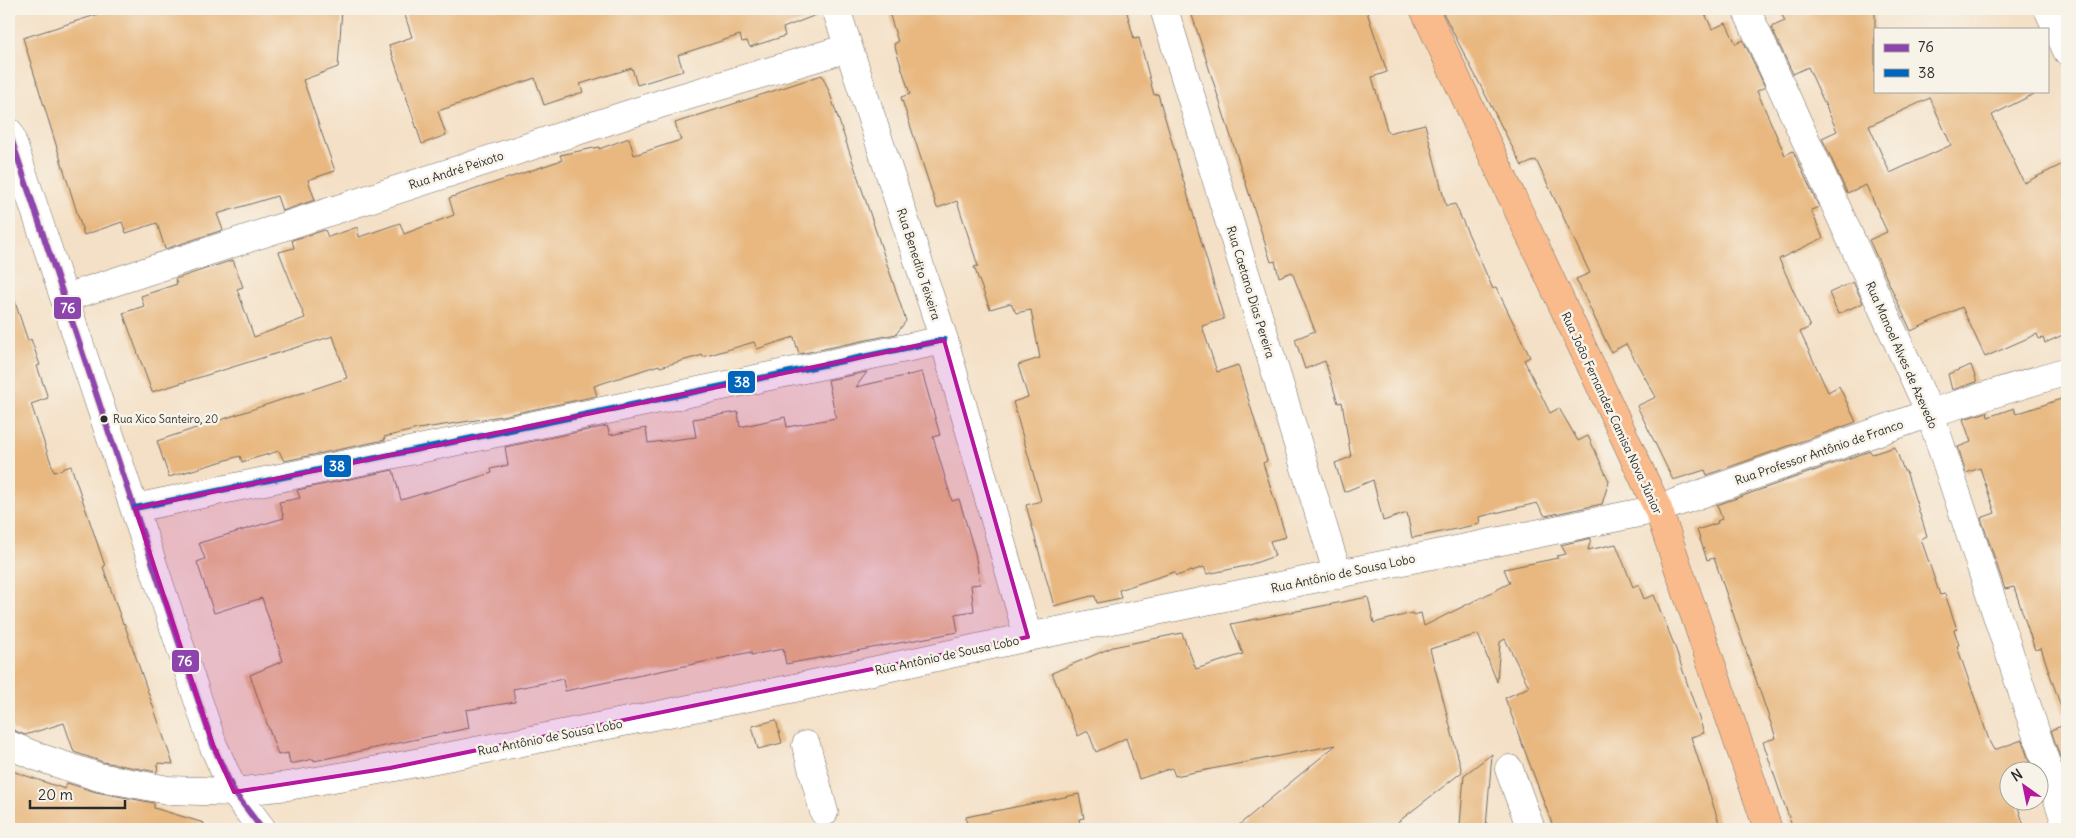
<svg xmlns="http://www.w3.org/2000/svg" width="2076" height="838" font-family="Delius,sans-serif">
<rect width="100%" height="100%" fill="#f7f3e8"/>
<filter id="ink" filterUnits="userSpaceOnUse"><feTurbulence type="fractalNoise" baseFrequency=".02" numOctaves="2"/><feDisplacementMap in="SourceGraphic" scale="10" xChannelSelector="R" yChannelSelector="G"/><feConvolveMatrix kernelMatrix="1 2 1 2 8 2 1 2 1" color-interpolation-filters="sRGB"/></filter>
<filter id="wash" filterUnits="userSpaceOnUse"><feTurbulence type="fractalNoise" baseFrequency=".0096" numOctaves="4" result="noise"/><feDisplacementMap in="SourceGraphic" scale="20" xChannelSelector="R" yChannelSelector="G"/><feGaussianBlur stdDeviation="1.12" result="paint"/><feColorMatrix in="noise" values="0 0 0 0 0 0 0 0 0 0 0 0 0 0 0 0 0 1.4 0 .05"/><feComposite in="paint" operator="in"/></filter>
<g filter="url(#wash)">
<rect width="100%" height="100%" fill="#f4e0c6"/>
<g id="blocks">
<!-- building -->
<g fill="#e8b880" fill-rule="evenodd">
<polygon points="115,9 342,9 338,67 303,80 335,171 308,180 315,200 282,211 277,196 217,214 223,230 165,249 157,223 126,233 122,222 84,235 23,38"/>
<polygon points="403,9 821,9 821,13 783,28 785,36 750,47 747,41 742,42 740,35 678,55 683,71 637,85 632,68 580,84 583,92 544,105 535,78 438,111 446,135 422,144 389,45 412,37"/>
<polygon points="888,9 1126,9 1134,39 1139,38 1154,95 1158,94 1224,319 1202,326 1217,372 1238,365 1267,461 1263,463 1286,537 1270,541 1275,556 1246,566 1207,574 1204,567 1176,576 1174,572 1119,590 1121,598 1097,603 1095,596 1091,596 1054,606 1026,505 1041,501 1013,402 1028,397 1018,365 1040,358 1031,310 1016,313 1011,303 990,309 974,267 978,266 957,201 937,208 901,97 910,94 894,44 898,42"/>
<polygon points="1190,9 1366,9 1387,72 1372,77 1388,133 1425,124 1446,206 1455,204 1493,289 1496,287 1530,357 1524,360 1550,413 1559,408 1578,441 1588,436 1609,481 1602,504 1545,516 1537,503 1479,517 1480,524 1412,538 1407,513 1383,521 1373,480 1344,492 1335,463 1351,457 1342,402 1338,403 1325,361 1305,369 1295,339 1315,331 1292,272 1279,277 1275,261 1271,262"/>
<polygon points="1441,9 1703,9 1712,29 1726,23 1736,44 1743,40 1765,87 1757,91 1785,155 1793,151 1819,207 1811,210 1823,238 1779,259 1810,327 1800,332 1828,392 1839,386 1856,422 1707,475 1705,470 1673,480 1637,406 1656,397 1626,344 1611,352 1576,279 1590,273 1536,160 1522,166"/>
<path d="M1779,9H1875V91H2040L1992,115L2024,183L2067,162V333L2045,343L2043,338L2039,339L2037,334L1985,357L1962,307L1911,331L1869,240L1887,232L1866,185L1847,193L1822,138L1837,131L1808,67L1793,74L1771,27L1785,21ZM1930,98L1951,145L1890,173L1869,126Z"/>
<polygon points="822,75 829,91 906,321 896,334 799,354 794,337 757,349 754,342 703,357 703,355 660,367 659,365 594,386 597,396 502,416 418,429 384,437 385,440 284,461 279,451 242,462 240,456 169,477 157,441 347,378 333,336 152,392 123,313 144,306 141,296 177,284 175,279 233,260 243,287 237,289 254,337 305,318 279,252 294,248 292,240 325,230 328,237 358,227 359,237 400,223 404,234 454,215 449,198 562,160 560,155 599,147 599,149 629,138 634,155 681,140 675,123"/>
<polygon points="1853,282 1863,303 1838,314 1829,293"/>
<polygon points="13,296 28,341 31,339 40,365 37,366 48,398 31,404 54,472 71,466 105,566 103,567 123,624 124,623 173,764 158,763 157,772 103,762 74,752 64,723 25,735 13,730 9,718 9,297"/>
<polygon points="1971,365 1977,382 1952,390 1948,374"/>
<polygon points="867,372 856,387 922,372 940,435 933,437 952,501 959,499 975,553 980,584 971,585 974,611 955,614 958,632 786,664 783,649 751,655 751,652 565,691 563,679 513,689 515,702 466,710 469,728 314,761 314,759 290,764 288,753 278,755 250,675 283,661 262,598 214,613 197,562 205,559 199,543 284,518 279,502 300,498 297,490 393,470 401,500 492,473 491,469 508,465 505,447 607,426 610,435 646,428 648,443 696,437 693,419 738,412 740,427 785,417 787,427 836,418 828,380"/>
<polygon points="2067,397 2067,712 2063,713 2041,648 2035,650 2014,587 2005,589 1981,518 1995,513 1980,468 1966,473 1958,447 1971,442 1963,419 1987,412 1988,417 2014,408 2016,414"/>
<polygon points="1895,447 1904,471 1906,471 1927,536 1921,539 1940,595 1945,594 1957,629 1954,630 1959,645 1957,646 1990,743 1994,750 2022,740 2032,770 2008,770 2008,800 2038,800 2038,791 2042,800 2018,807 2025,829 1793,829 1778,786 1763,742 1776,738 1714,558 1707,560 1697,530 1718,523 1717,521 1722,519 1717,505 1870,451 1872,454"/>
<polygon points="1591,538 1588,550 1616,544 1633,587 1638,584 1644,599 1654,595 1675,647 1704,733 1691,737 1721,829 1554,829 1505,698 1529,687 1505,639 1500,642 1497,682 1478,634 1430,649 1462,772 1389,829 1234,829 1336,745 1175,776 1172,768 1139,779 1126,738 1096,752 1088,731 1078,736 1052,673 1113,647 1182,633 1196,669 1243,654 1231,624 1368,597 1374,623 1412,613 1413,615 1421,613 1424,626 1510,583 1504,569 1558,558 1556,556 1566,554 1561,545"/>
<polygon points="776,720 782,743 758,749 752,726"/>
<polygon points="2067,724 2067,778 2051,730"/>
<polygon points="1492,754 1486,827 1460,825 1464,775"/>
<polygon points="9,770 65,789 67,783 96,792 154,803 154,808 204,823 203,829 9,829"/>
<polygon points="1079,794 1084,818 1079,819 1081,829 967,829 966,817"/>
</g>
</g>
</g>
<g filter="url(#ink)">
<use href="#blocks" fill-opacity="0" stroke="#716a61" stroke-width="1"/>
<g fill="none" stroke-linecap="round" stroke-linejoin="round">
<!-- minor casing -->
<g stroke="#716a61" stroke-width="29">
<g id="minor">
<polyline points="836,9 944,340 1028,637"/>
<polyline points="1164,9 1338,575"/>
<polyline points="1746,9 1930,413 2067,827"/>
<polyline points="2048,9 2067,51"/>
<polyline points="9,132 213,745 234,792 262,829"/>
<polyline points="65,298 663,103 848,48"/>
<polyline points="135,508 944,340"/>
<polyline points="9,745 38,757 99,777 168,790 234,792 288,786 390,768 790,689 1028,637 1658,509 1930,413 2067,371"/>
<polyline points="806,745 824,812"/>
<polyline points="1509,769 1531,829"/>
</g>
</g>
<!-- major casing -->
<g stroke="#716a61" stroke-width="29">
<polyline id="major" points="1424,9 1658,509 1768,829"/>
</g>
<!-- minor -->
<use href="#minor" stroke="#fff" stroke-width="28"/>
<!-- major -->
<use href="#major" stroke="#fabb8c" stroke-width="28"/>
<!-- bus-1 casing -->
<g stroke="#f7f3e8" stroke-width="10">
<polyline id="bus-1" points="9,132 213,745 234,792 262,829"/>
</g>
<!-- bus-2 casing -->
<g stroke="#f7f3e8" stroke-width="10">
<polyline id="bus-2" points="135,508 944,340"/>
</g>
<!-- bus-1 -->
<use href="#bus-1" stroke="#8e44ad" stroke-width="6"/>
<!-- bus-2 -->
<use href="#bus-2" stroke="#0065bd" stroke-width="6"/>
</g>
</g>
<!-- marked area -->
<path fill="#b5179e" fill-opacity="0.2" stroke="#b5179e" stroke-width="4" stroke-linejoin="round" d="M944,340L1028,637L390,768L234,792L213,745L135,508Z"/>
<!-- markers -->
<circle fill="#2b2b2b" stroke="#f7f3e8" stroke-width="2" cx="104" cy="419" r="4.5"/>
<g text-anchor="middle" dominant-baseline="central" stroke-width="5" stroke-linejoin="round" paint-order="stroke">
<!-- bus labels -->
<g font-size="11" fill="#2b2b2b" stroke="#f7f3e8" text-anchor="start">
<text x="113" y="419">Rua Xico Santeiro, 20</text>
</g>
<!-- street labels -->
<g font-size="12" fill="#2b2b2b" stroke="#f7f3e8">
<text transform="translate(456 170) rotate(-18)">Rua André Peixoto</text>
<text transform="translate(919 264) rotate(72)">Rua Benedito Teixeira</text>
<text transform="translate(1251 292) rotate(73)">Rua Caetano Dias Pereira</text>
<text transform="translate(1902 355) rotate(66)">Rua Manoel Alves de Azevedo</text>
<text transform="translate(1612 413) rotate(65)">Rua João Fernandez Camisa Nova Júnior</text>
<text transform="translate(1819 452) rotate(-19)">Rua Professor Antônio de Franco</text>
<text transform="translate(1343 573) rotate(-12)">Rua Antônio de Sousa Lobo</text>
<text transform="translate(947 655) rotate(-12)">Rua Antônio de Sousa Lobo</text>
<text transform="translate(550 737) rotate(-11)">Rua Antônio de Sousa Lobo</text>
</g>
</g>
<g stroke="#f7f3e8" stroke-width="2">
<rect x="53" y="296" width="29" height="24" rx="5" fill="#8e44ad"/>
<rect x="727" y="370" width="29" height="24" rx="5" fill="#0065bd"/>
<rect x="323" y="454" width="29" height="24" rx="5" fill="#0065bd"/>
<rect x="171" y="649" width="29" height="24" rx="5" fill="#8e44ad"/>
</g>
<g font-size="14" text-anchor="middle" font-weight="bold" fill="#fff">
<text x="68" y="313">76</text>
<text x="742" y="387">38</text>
<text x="337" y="471">38</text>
<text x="185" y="666">76</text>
</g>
<!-- margin -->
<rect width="2076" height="838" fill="none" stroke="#f7f3e8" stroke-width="30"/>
<!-- legend -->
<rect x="1874" y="28" width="175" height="65" fill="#f7f3e8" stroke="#a5a39c"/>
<rect x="1884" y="44" width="25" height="8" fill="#8e44ad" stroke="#a5a39c"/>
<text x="1918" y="52" font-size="15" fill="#2b2b2b">76</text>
<rect x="1884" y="69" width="25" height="8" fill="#0065bd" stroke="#a5a39c"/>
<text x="1918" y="78" font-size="15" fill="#2b2b2b">38</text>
<!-- north arrow -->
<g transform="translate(2024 786) rotate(327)"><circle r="24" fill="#f7f3e8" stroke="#a5a39c"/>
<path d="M0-4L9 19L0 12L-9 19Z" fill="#b5179e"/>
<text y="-8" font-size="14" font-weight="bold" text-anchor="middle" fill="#2b2b2b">N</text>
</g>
<!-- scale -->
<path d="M30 800v8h95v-8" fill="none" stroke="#2b2b2b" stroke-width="2.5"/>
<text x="38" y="800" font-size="15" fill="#2b2b2b" stroke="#f7f3e8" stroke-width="4" paint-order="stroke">20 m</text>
</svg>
